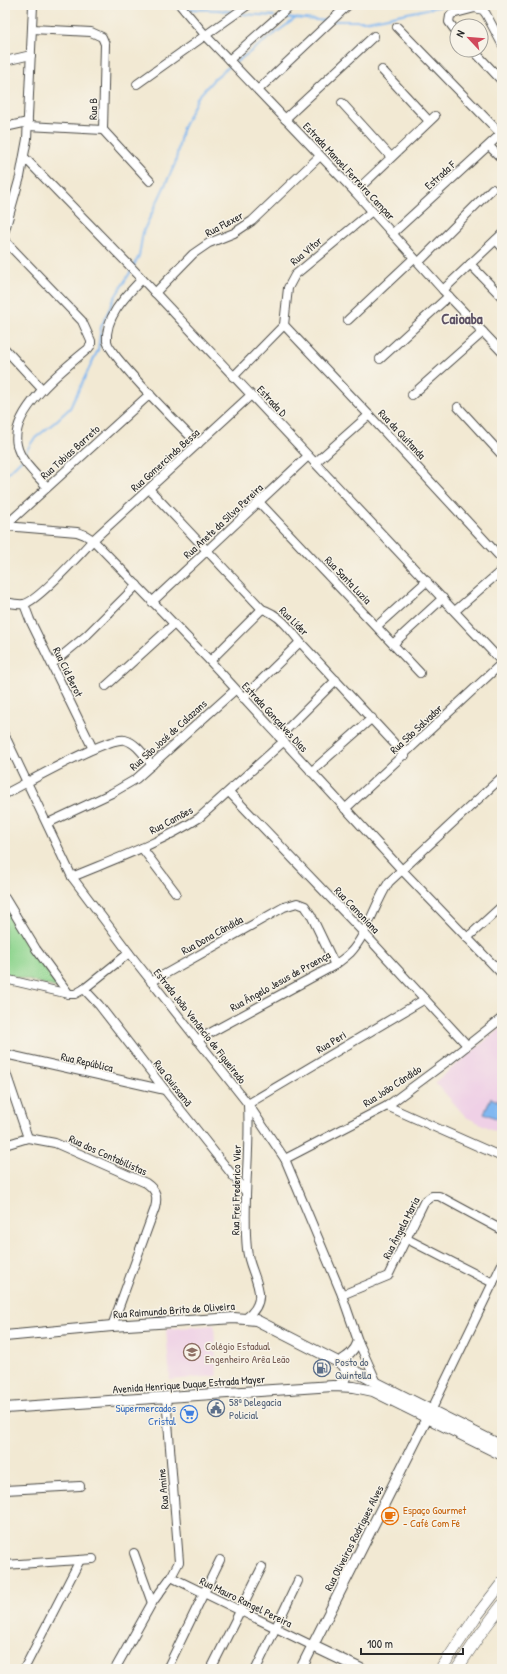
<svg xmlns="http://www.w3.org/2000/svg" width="507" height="1674" font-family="'Patrick Hand',sans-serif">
<rect width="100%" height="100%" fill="#f7f3e8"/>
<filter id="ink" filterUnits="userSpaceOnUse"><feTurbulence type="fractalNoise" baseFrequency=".025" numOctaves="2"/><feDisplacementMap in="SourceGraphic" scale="8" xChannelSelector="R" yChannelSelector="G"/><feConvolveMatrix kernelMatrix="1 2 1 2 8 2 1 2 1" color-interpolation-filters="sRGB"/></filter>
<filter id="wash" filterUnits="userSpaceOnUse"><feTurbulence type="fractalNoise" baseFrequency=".012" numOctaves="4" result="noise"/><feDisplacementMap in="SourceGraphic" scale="16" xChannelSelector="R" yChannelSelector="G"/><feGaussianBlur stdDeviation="0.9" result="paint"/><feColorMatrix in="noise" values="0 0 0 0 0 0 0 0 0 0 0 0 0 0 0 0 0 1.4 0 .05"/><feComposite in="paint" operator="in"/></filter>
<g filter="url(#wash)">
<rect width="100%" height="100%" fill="#f2e9d3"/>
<!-- built -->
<g fill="#efd0e6">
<polygon points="502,1027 502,1134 466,1117 435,1082"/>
<polygon points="214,1325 217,1376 170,1380 166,1329"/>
</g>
<!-- green -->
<polygon fill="#8fd58f" stroke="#5d805d" points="5,909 6,909 58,988 5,974"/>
<!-- water -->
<polygon fill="#81b8f1" stroke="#56728e" points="491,1098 502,1103 502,1121 484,1113"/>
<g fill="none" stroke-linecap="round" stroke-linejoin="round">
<!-- stream -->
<g stroke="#81b8f1" stroke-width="2">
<polyline points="158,5 179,8"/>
<polyline points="187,9 219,10 232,12"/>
<polyline points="241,14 274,16"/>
<polyline points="281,17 328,21"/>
<polyline points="334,21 368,21 447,5"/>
<polyline points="235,63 296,18"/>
<polyline points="133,267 139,256 143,232 175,164 182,130 198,97 215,78 231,65"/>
<polyline points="23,456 34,439 55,422 70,408 98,350 101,327 115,297 131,271"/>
<polyline points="5,476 21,460"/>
</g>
</g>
</g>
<g filter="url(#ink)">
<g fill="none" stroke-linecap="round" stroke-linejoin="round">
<!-- minor casing -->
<g stroke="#494844" stroke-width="10">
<g id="minor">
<polyline points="180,5 206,36 355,192 443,290 502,352"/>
<polyline points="397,27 501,134"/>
<polyline points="32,29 91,32 102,37 105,44 103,130 150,181"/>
<polyline points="457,33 449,22 450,16 452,14 475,8 483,10 486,14 502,44"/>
<polyline points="473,50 502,81"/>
<polyline points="229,60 291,5"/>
<polyline points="5,61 31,55"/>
<polyline points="382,70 429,121"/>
<polyline points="137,84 248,5"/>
<polyline points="258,90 348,5"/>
<polyline points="342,103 391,157"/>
<polyline points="285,119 374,36"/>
<polyline points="28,126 103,130"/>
<polyline points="5,127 28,122"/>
<polyline points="489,146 502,159"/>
<polyline points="24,157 130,266 502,662"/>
<polyline points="355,192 435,116"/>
<polyline points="5,230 20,177 27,139 33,5"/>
<polyline points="393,233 502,133"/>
<polyline points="496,240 502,247"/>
<path d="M5,241L82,321L91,341V345L88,349C65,368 9,411 17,445C20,461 37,475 47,487"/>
<polyline points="419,262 492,189"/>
<polyline points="470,264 502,297"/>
<path d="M142,279C126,296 105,316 107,341C108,354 184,430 198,444"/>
<polyline points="443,290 502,234"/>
<polyline points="155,293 193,254 209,243 234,233 252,221 320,156"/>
<polyline points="348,320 414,258"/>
<polyline points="284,325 369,415 502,559"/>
<polyline points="5,349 42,389"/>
<polyline points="380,359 449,296"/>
<polyline points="233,377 284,325 288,288 295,275 372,211"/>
<polyline points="412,395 483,332"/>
<polyline points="458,407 502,455"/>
<polyline points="315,463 369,415"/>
<path d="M149,489L262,609C279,614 290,629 300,642L405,755"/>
<polyline points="259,502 420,673"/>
<polyline points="5,526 77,532 85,535 93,540 210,661 401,869 502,974"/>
<polyline points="5,526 150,394"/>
<path d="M5,602C10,603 19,605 24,604C38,601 81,553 93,540L251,395"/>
<polyline points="152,602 308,456"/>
<polyline points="24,604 30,620 93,749"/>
<polyline points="455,611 502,570"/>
<polyline points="377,626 427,581"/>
<polyline points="393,644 443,598"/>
<polyline points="210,661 262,609"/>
<polyline points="52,664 87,635 137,585"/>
<polyline points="106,686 173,625"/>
<polyline points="243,698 300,642"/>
<polyline points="5,736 72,877 129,953 248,1104 285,1159 342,1295 358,1341 377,1383"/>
<polyline points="279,737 336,680"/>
<polyline points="311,772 372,718"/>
<polyline points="229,792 363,932 467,1045"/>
<path d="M5,794C25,784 108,736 125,740C137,743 145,757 152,765"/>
<polyline points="345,809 502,663"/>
<polyline points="48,823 112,793 136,779 235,690"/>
<polyline points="142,848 176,893"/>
<path d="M72,877C115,859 160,843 199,818L283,742"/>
<polyline points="5,898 36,949 69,994"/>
<polyline points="467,938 502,906"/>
<polyline points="5,979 69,994 75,994 84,989 129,953"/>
<polyline points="151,982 284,907 297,903 305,906 311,915 335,965"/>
<polyline points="84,989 99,1005 165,1090 245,1191"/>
<path d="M197,1040L335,965C340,961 346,957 350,953C367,935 375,903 389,882L502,777"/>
<polyline points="5,1054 165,1090"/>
<polyline points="5,1070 28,1138"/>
<polyline points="248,1104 425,999"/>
<polyline points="387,1106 502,1157"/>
<path d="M5,1145L28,1138L55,1143L146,1183C156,1190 158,1196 155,1208L112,1326"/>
<polyline points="285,1159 387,1106 449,1060 502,1018"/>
<polyline points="407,1239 493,1283"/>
<polyline points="342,1295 388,1276 424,1202 432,1196 439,1196 502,1230"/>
<path d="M246,1318C274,1297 249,1275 247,1249C242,1201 251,1153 248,1105"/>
<path d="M338,1362C348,1356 354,1352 358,1341"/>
<polyline points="431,1411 502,1264"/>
<polyline points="5,1490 80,1486"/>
<polyline points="134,1553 152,1603"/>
<polyline points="5,1565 93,1559"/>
<polyline points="171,1577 313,1646"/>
<polyline points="24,1669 80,1560"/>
<polyline points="115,1669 152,1603 171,1577 179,1562 166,1397"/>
<polyline points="167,1669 220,1560"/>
<polyline points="211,1669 262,1567"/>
<polyline points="256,1669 298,1581"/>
</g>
</g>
<!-- major casing -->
<g stroke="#494844" stroke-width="12">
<g id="major">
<polyline points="5,1336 112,1326 234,1318 256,1320 338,1362 377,1383 502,1446"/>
<path d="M338,1386C346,1381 347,1373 344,1364"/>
<polyline points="5,1408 333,1386 354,1387 373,1391 502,1455"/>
<polyline points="313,1646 361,1669"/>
<polyline points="301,1669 427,1418"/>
</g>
</g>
<!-- highway casing -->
<g stroke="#494844" stroke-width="12">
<g id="highway">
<polyline points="441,1669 475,1618 502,1583"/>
<polyline points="457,1669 481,1633 502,1605"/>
</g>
</g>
<!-- minor -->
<use href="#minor" stroke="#fff" stroke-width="8"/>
<!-- major -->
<use href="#major" stroke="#fff" stroke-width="10"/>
<!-- highway -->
<use href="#highway" stroke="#fff" stroke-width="11"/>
</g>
</g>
<!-- icons -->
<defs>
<g id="school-ring" transform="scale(0.9)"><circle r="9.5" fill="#f7f3e8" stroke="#8d6e63" stroke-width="1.5"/><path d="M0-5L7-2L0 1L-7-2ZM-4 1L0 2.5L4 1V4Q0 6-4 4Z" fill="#8d6e63"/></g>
<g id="fuel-ring" transform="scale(0.9)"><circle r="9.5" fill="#f7f3e8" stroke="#5c6f8a" stroke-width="1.5"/><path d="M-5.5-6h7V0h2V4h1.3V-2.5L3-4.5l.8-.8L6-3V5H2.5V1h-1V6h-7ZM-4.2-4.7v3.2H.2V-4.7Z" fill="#5c6f8a"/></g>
<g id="civic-ring" transform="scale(0.9)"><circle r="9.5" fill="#f7f3e8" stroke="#5c6f8a" stroke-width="1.5"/><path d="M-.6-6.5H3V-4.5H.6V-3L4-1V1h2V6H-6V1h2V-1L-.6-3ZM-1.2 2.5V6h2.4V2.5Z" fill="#5c6f8a"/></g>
<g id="supermarket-ring" transform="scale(0.9)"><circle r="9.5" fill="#f7f3e8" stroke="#3f7fe0" stroke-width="1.5"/><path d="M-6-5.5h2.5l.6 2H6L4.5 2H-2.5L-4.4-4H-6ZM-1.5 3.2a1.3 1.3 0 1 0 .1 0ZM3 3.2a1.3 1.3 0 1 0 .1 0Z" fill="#3f7fe0"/></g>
<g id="cafe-ring" transform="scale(0.9)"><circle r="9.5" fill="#f7f3e8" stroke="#e8710a" stroke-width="1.5"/><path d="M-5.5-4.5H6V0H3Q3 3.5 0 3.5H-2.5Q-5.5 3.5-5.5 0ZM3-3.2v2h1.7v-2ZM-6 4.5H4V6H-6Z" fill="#e8710a"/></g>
</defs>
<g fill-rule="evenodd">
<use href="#school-ring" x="192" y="1352"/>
<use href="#fuel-ring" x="322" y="1368"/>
<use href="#civic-ring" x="216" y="1408"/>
<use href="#supermarket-ring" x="189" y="1414"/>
<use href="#cafe-ring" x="390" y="1516"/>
</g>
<g text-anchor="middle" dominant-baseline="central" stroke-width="3" stroke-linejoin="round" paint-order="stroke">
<!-- street labels -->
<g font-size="11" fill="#2b2b2b" stroke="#f7f3e8">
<text transform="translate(93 109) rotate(-89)">Rua B</text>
<text transform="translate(349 171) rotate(47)">Estrada Manoel Ferreira Campar</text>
<text transform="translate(440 175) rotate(-42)">Estrada F</text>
<text transform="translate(224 224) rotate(-28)">Rua Flexer</text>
<text transform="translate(306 251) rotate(-40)">Rua Vítor</text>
<text transform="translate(272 401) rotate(47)">Estrada D</text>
<text transform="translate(402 434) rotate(47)">Rua da Quitanda</text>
<text transform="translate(70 452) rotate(-42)">Rua Tobias Barreto</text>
<text transform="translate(165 460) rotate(-42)">Rua Gomercindo Bessa</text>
<text transform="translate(223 521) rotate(-43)">Rua Anete da Silva Pereira</text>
<text transform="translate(348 580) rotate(46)">Rua Santa Luzia</text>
<text transform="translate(294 621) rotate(45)">Rua Líder</text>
<text transform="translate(68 672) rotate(64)">Rua Cid Berot</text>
<text transform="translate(275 717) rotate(47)">Estrada Gonçalves Dias</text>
<text transform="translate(416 729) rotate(-43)">Rua São Salvador</text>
<text transform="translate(168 735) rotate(-42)">Rua São José de Calazans</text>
<text transform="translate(171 820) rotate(-28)">Rua Camões</text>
<text transform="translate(357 910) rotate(46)">Rua Camoniana</text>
<text transform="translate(212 935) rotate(-29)">Rua Dona Cândida</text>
<text transform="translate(280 981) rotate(-29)">Rua Ângelo Jesus de Proença</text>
<text transform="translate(200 1026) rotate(52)">Estrada João Venâncio de Figueiredo</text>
<text transform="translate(331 1042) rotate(-31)">Rua Peri</text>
<text transform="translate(87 1062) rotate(13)">Rua República</text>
<text transform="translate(173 1083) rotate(52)">Rua Quissamã</text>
<text transform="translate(392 1086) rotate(-33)">Rua João Cândido</text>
<text transform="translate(108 1155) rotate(24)">Rua dos Contabilistas</text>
<text transform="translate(236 1190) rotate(-89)">Rua Frei Frederico Vier</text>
<text transform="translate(401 1228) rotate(-63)">Rua Ângela Maria</text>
<text transform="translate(174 1310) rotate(-4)">Rua Raimundo Brito de Oliveira</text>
<text transform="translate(189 1384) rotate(-4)">Avenida Henrique Duque Estrada Mayer</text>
<text transform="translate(163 1489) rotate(-95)">Rua Amine</text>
<text transform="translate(354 1538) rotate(-63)">Rua Oliveiros Rodrigues Alves</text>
<text transform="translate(246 1602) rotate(26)">Rua Mauro Rangel Pereira</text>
</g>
<!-- education labels -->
<g font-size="11" fill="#785e54" stroke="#f7f3e8" text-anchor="start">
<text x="205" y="1346">Colégio Estadual<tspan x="205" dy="13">Engenheiro Arêa Leão</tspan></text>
</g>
<!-- service labels -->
<g font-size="11" fill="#4e5e75" stroke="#f7f3e8" text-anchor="start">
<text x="335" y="1362">Posto do<tspan x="335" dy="13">Quintella</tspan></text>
<text x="229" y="1402">58ª Delegacia<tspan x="229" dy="13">Policial</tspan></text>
</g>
<!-- shop labels -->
<g font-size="11" fill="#366cbe" stroke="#f7f3e8" text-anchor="end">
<text x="176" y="1408">Supermercados<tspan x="176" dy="13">Cristal</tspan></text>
</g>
<!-- food labels -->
<g font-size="11" fill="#c56008" stroke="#f7f3e8" text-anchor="start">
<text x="403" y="1510">Espaço Gourmet<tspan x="403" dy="13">- Café Com Fé</tspan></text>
</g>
<!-- district labels -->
<g font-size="15" font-weight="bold" fill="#5d5265" stroke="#f7f3e8">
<text x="462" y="318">Caioaba</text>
</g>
</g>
<!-- margin -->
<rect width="507" height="1674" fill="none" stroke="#f7f3e8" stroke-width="20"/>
<!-- north arrow -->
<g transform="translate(469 38) rotate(296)"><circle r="19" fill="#f7f3e8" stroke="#a5a39c"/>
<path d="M0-3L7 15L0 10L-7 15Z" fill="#d1495b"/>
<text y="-6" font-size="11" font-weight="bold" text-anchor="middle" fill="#2b2b2b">N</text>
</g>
<!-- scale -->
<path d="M361 1648v6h102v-6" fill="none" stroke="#2b2b2b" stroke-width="2"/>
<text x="367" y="1648" font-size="12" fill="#2b2b2b" stroke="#f7f3e8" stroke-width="3" paint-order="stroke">100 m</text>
</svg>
